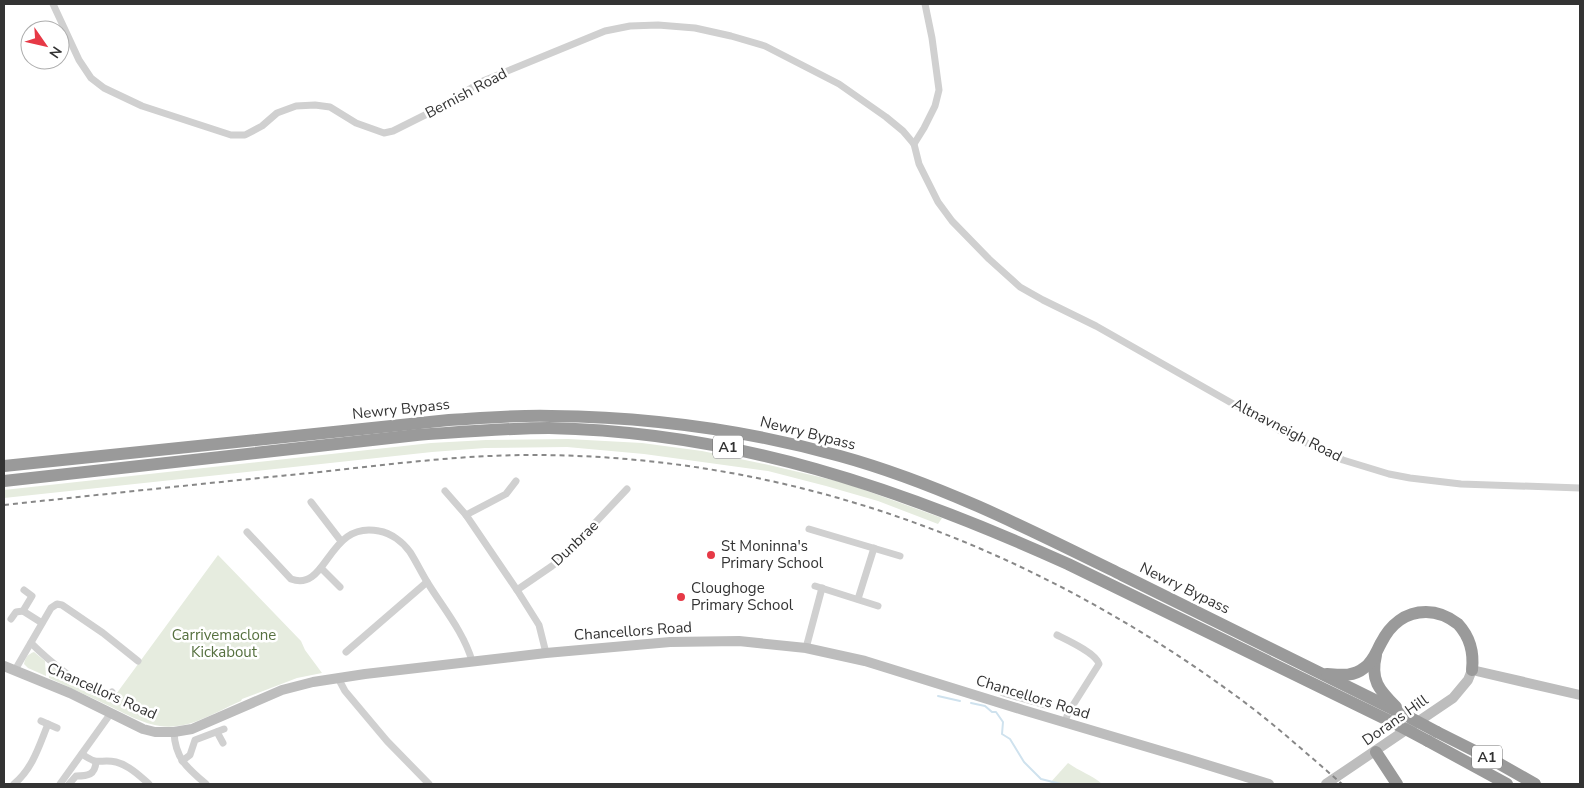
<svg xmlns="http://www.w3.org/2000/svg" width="1584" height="788" font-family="'Nunito Sans',sans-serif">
<rect width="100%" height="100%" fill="#fff"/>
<!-- green -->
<g fill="#e6ecdf">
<polygon points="568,439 642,443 702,451 769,465 845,483 942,518 938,524 878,501 826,486 768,471 644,454 567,447 485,448 432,452 4,498 4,490 431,443 486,440"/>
<path d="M218,555L301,641L305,650L322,673L297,678L242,699L241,701C222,709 198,724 177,726C151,730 127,714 105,704C86,695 67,686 49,678L48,664L87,693L111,701Z"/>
<path d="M34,652L45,661L46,676L28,668L24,664C25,658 28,654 34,652Z"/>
<path d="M1068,763C1079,771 1092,775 1102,784H1053L1050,783Z"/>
</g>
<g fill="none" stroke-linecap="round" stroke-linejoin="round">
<!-- stream -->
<g stroke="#cfe2ee" stroke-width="2">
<polyline points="938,696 960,701"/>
<polyline points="971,703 985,706 992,712 996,712 1003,722 1002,734 1010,739 1024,762 1041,779 1061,784"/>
<polyline points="1073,784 1082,784"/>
</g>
<!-- street -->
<g stroke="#d0d0d0" stroke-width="7">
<polyline points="53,4 79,60 91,78 104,88 142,106 231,135 245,135 262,126 277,113 296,106 315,105 330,107 356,123 384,133 393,131 435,110 483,81 605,31 630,26 658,25 695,28 731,36 765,46 839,84 886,117 903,131 914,144 919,164 938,202 952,221 989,259 1020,287 1043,300 1096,326 1279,430 1343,460 1389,474 1410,478 1461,484 1580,488"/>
<polyline points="914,144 924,128 935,106 939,90 932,38 925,4"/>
<polyline points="445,491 466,515 517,590 539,625 546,653"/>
<polyline points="311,502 341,541"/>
<polyline points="466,515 506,494 516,481"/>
<polyline points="809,529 900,556"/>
<path d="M247,532L291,579C328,593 327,520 379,531C391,533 403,542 410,552C417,563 422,574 429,585C444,609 464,633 472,661"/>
<polyline points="321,568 340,587"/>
<polyline points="815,586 878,606"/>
<polyline points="517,590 552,566 562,558 627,489"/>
<polyline points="858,599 874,548"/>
<polyline points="23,611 42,623"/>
<polyline points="11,619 16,612 23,611 32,596 24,590"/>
<path d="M1057,635C1067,640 1096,653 1099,664L1068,713L1065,722"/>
<path d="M31,643C44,656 87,694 105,694C106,694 111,693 112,692"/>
<polyline points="806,648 822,588"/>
<polyline points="346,652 427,582"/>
<polyline points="15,670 51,608 57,604 62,605 103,633 138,661"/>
<polyline points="338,678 345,691 387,741 429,784"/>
<polyline points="1003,693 1045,705"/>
<polyline points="41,721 57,728"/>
<path d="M174,732C175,758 187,768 206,784"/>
<polyline points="217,732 223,743"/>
<path d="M82,754C100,767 99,758 116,762C128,765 139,775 149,784"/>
<polyline points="182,761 190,755 195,740 224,729"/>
<path d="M14,784C33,768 39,746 48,724"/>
<polyline points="60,784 111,713"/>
<path d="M69,784L76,776C88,776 95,775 96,762"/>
</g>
<!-- secondary -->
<g stroke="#bdbdbd" stroke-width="10">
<polyline points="4,666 70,693 143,729 155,732 174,732 192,729 282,690 313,682 365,674 546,653 670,642 739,641 806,648 865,661 1023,710 1188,759 1269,784"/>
<polyline points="1326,784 1453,698 1468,680 1472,670 1580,695"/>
</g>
<!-- highway -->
<g stroke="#9a9a9a" stroke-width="12">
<path d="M4,466L449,420C483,418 517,415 551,416C649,417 746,430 840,456C938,483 1031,530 1122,575C1217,622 1312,669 1407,716"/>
<path d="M4,481L417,435C461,432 505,428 549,428C736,432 900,488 1068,564L1398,725"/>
<path d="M1376,655C1370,680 1379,690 1396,707"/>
<path d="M1327,674C1340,675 1353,677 1364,668C1373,662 1376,652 1381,643C1390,625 1405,612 1426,612C1438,612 1449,617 1458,624C1470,637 1474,653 1472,670"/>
<polyline points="1437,732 1491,759 1535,784"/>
<polyline points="1428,741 1507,784"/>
<polyline points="1376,752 1397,784"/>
</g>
<!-- rail -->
<path stroke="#888" stroke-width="2" stroke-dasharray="5 4" stroke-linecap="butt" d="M4,505C106,494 208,483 310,473C384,465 458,455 532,455C788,455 1026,543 1232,693C1271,721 1306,753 1342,784"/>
<!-- highway-bridge -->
<g stroke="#9a9a9a" stroke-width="12">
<polyline points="1407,716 1437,732"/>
<polyline points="1398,725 1428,741"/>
</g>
</g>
<!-- markers -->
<g fill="#e63946" stroke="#fff" stroke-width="2">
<circle cx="711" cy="555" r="5"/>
<circle cx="681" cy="597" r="5"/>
</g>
<g text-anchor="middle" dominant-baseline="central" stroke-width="5" stroke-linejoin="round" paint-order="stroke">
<!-- shield labels -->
<g fill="#fff" stroke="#707070" stroke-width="1">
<rect x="713" y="435.5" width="30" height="23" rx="4"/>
<rect x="1472" y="745.5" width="30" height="23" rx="4"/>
</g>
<g font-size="14" font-weight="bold" fill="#333">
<text x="728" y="447">A1</text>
<text x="1487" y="757">A1</text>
</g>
<!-- street labels -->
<g font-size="15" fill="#333" stroke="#fff">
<text transform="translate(466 93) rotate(-28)">Bernish Road</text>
<text transform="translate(401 409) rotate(-6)">Newry Bypass</text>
<text transform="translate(1287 430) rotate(27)">Altnavneigh Road</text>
<text transform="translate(808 433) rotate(14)">Newry Bypass</text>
<text transform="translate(575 543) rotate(-44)">Dunbrae</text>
<text transform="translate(1185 588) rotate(26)">Newry Bypass</text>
<text transform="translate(633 631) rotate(-4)">Chancellors Road</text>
<text transform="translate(102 691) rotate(24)">Chancellors Road</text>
<text transform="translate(1033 697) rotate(17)">Chancellors Road</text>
<text transform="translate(1395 720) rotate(-35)">Dorans Hill</text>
</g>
<!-- poi labels -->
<g font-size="15" fill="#333" stroke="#fff" text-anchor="start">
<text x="721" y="546">St Moninna's<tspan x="721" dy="17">Primary School</tspan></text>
<text x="691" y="588">Cloughoge<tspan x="691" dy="17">Primary School</tspan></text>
</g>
<!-- park labels -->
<g font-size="15" fill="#56703f" stroke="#fff">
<text x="224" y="635">Carrivemaclone<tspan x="224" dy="17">Kickabout</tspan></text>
</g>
</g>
<!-- border -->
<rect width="1584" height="788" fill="none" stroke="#333333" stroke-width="10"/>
<!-- north arrow -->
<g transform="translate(45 45) rotate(124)"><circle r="24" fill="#ffffff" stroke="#adadad"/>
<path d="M0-4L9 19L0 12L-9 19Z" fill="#e63946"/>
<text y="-8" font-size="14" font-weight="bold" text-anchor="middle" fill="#333333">N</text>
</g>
</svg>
